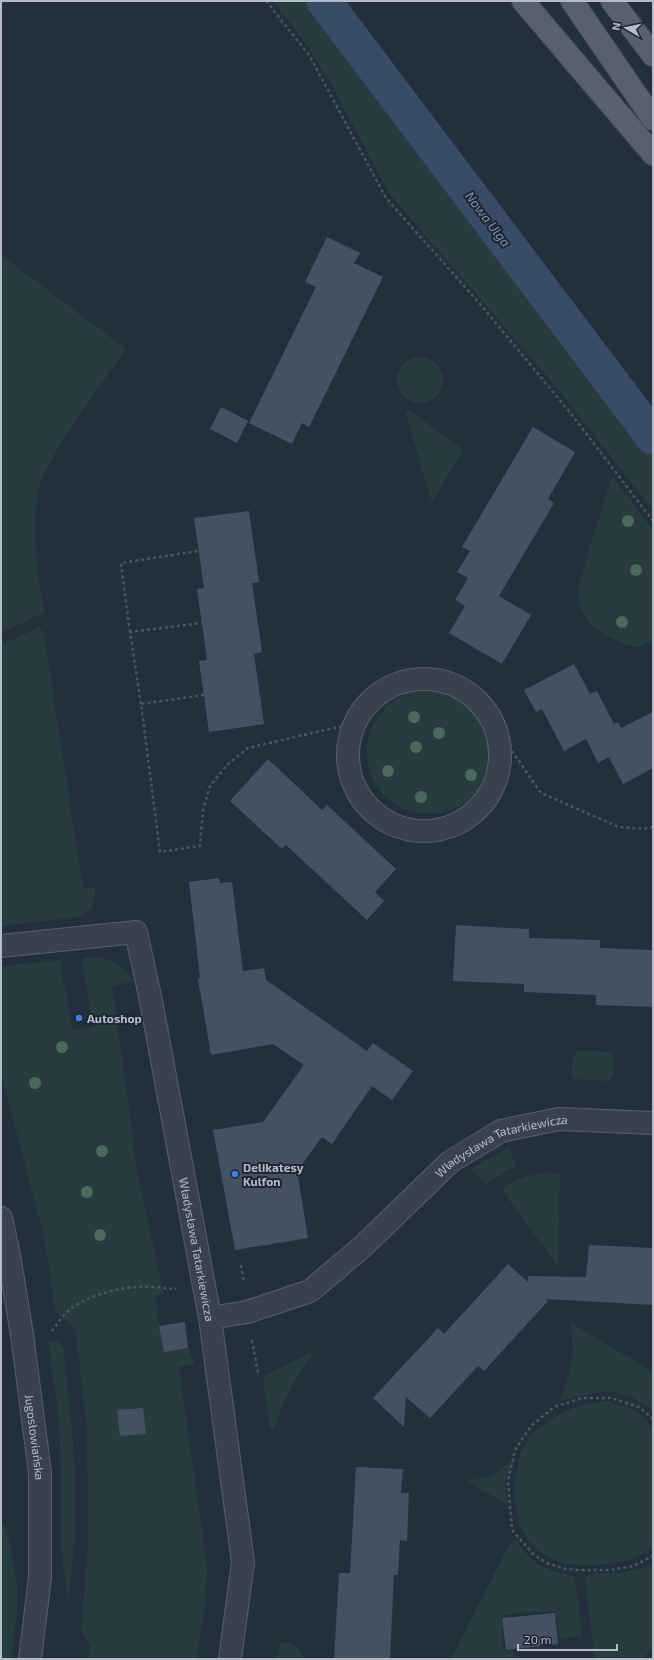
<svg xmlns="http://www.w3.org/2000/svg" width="654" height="1660" font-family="'Exo 2',sans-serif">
<rect width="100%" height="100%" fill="#242f3e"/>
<!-- green -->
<g fill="#263c3f">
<polygon points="273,1 313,1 653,450 653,510 558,389 389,193 328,78 307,45"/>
<path d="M1,255L126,349C102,383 78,415 57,450C50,462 41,477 38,491C31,532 37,572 45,612L1,633Z"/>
<circle cx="420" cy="380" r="23"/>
<polygon points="409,410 463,450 432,502 405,411"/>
<path d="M613,477L653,530V641C648,643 641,647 635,647C627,646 619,642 612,638C589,627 578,614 578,588L610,481Z"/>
<path d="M39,627L44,634L83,888L95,887C95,903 94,910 79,917L1,926V645Z"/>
<circle cx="429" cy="752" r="62"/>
<path d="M98,957C116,960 122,966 134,981L112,986L138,1176L164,1295L155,1296L164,1352L188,1348L195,1364L179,1367L207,1568L206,1595L197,1659H88L90,1645L81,1631L88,1544L87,1426L75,1328L56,1313L43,1232L1,1074V966L60,960L72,1030L92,1027L82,958Z"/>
<path d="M578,1050L611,1052L614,1055L613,1076L609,1081L573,1079C570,1071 572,1056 578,1050Z"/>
<polygon points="509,1147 516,1167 505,1171 486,1184 471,1169"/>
<path d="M552,1172L560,1174L558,1266L502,1190C516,1177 534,1174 552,1172Z"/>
<path d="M571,1323L653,1372V1410C645,1407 639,1400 632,1397C607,1388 586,1393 562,1401L561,1398L567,1379L573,1353Z"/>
<path d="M57,1341L63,1347L73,1441L75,1492L74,1544L69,1600C57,1550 62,1493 60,1442C59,1409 52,1375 48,1342Z"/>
<path d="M316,1350C297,1375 282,1400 274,1430L270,1429L263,1378L266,1375Z"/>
<path d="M607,1401C630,1408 638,1409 653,1429V1546C636,1561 620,1563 597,1565C543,1569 513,1541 515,1486C516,1468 521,1446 533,1432C536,1429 540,1427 543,1425C563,1410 583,1403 607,1401Z"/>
<polygon points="513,1460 505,1483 507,1505 468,1481 493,1475"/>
<polygon points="2,1526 6,1526 17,1585 17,1610 11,1659 1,1659"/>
<path d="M517,1541C529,1558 537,1566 557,1572C564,1574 570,1573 575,1578L582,1636L560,1639L556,1611L501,1615L504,1651L513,1650L514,1659H451L509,1545L512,1542Z"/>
<path d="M653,1563V1650L640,1659H595L585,1578L591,1573C613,1573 633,1573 653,1563Z"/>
<path d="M283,1642C295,1643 299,1650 306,1659H277L280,1644Z"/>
</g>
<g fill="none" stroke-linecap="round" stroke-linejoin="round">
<!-- canal -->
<polyline stroke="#394c67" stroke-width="35" points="324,1 653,437"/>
</g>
<!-- building -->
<g fill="#455162">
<polygon points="327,237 360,253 354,263 383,277 309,427 302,423 292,444 249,423 316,287 305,282"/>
<polygon points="221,407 248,421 237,443 210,429"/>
<polygon points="533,427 575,452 548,499 554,503 499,596 531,615 502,664 449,633 465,606 455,600 468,578 457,572 470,551 462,547"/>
<polygon points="249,511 259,582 252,583 262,652 254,654 264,724 209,732 199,661 207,660 197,589 204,588 194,518"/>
<polygon points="574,664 590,694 597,691 614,724 618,722 621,728 653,712 653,768 623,784 609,757 598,763 586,739 564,751 542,709 536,712 524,690"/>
<polygon points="268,759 322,810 327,805 396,869 375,892 384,901 367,920 286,845 282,849 230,801"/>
<polygon points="219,878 220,883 232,882 243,971 264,968 266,980 367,1051 373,1043 413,1071 392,1100 372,1086 332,1144 322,1137 297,1171 308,1238 235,1250 213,1130 263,1122 304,1065 273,1044 211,1055 198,979 200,978 189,882"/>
<polygon points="456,925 529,929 529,938 600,940 600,948 653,950 653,1007 596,1005 596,995 524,992 524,984 453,981"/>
<polygon points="589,1245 653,1248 653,1305 546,1299 548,1301 484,1371 478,1366 430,1418 406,1397 404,1427 373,1398 438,1328 444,1334 508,1264 528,1282 528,1276 586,1277"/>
<polygon points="185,1322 188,1348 164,1352 159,1326"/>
<polygon points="143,1408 146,1434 120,1436 117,1410"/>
<polygon points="356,1467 403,1469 401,1493 409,1493 407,1541 400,1540 398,1575 394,1575 390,1659 334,1659 339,1573 350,1573"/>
<polygon points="555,1613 558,1644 506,1650 502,1618"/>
</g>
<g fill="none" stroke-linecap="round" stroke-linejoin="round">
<!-- minor casing -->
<g stroke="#565f6c" stroke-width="24">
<g id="minor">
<circle cx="424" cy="755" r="76"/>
<path id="s1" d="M1,946L136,932L151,1001L210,1318L243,1562L230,1659"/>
<path id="s2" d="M1,1218L9,1255L22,1335L40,1473V1577L30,1659"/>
<path id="s3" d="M210,1318L247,1312L310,1291L361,1248L450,1162L501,1131L559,1119L653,1123"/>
</g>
</g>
<!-- major casing -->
<g stroke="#414a57" stroke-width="24">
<g id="major">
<polyline points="523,1 653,154"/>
<polyline points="572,1 653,119"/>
<polyline points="612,1 653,55"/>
</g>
</g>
<!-- path -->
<g stroke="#44595c" stroke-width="2.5" stroke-dasharray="3 3" stroke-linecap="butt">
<polyline points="266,1 309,55 386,198 481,305 572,415 653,521"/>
<polyline points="130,632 121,563 198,551"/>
<polyline points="204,695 141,704 160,852 200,846 203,810 210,786 228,764 248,748 355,723"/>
<polyline points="141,704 130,632 201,623"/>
<polyline points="498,731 541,793 619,827 643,829 653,827"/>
<polyline points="241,1265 244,1283"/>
<path d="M52,1331C56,1326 60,1319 65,1314C80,1298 115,1288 136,1287C149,1286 163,1288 176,1289"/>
<polyline points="252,1340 258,1373"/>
<polyline points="653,1419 639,1407 611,1398 582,1398 554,1407 531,1426 515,1450 508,1481 512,1530 534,1555 547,1563 565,1569 578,1570 610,1570 633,1566 653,1556"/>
</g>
<!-- minor -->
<use href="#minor" stroke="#38414e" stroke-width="22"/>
<!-- major -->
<use href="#major" stroke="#56606e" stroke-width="22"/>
</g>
<!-- trees -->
<g fill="#4b6a5d">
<circle cx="628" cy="521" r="6"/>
<circle cx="636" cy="570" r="6"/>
<circle cx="622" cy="622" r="6"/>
<circle cx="414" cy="717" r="6"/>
<circle cx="439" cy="733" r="6"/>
<circle cx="416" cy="747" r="6"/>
<circle cx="388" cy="771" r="6"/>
<circle cx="471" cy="775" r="6"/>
<circle cx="421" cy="797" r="6"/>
<circle cx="62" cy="1047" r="6"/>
<circle cx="35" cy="1083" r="6"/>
<circle cx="102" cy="1151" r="6"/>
<circle cx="87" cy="1192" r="6"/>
<circle cx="100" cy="1235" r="6"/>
</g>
<!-- markers -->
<g fill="#3f7fe0" stroke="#1d2633" stroke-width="1.5">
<circle cx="79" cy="1018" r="4"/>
<circle cx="235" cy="1174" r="4"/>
</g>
<g text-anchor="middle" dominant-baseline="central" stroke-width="4" stroke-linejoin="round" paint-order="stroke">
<!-- poi labels -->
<g font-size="12" font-weight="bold" fill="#b4bcc9" stroke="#1d2633" text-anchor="start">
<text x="87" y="1018">Autoshop</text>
<text x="243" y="1167">Delikatesy<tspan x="243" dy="14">Kulfon</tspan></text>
</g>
<!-- street labels -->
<g font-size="12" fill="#b4bcc9" stroke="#1d2633">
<text stroke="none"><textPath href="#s3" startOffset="349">Władysława Tatarkiewicza</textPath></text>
<text stroke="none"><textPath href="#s1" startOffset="459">Władysława Tatarkiewicza</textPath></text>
<text stroke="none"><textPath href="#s2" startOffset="222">Jugosłowiańska</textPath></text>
</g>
<!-- water labels -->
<g font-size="13" font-style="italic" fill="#7c92b1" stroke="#1d2633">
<text transform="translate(488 219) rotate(53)">Nowa Ulga</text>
</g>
</g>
<!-- border -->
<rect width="654" height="1660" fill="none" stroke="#b4bcc9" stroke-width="4"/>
<!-- north arrow -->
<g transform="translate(626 28) rotate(279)" stroke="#1d2633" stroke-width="3" paint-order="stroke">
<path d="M0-3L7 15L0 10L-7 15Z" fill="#b4bcc9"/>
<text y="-6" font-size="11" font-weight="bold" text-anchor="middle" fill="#b4bcc9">N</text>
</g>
<!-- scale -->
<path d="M518 1644v6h99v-6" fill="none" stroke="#b4bcc9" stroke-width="2"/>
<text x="524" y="1644" font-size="12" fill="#b4bcc9" stroke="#1d2633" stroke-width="3" paint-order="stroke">20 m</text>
</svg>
